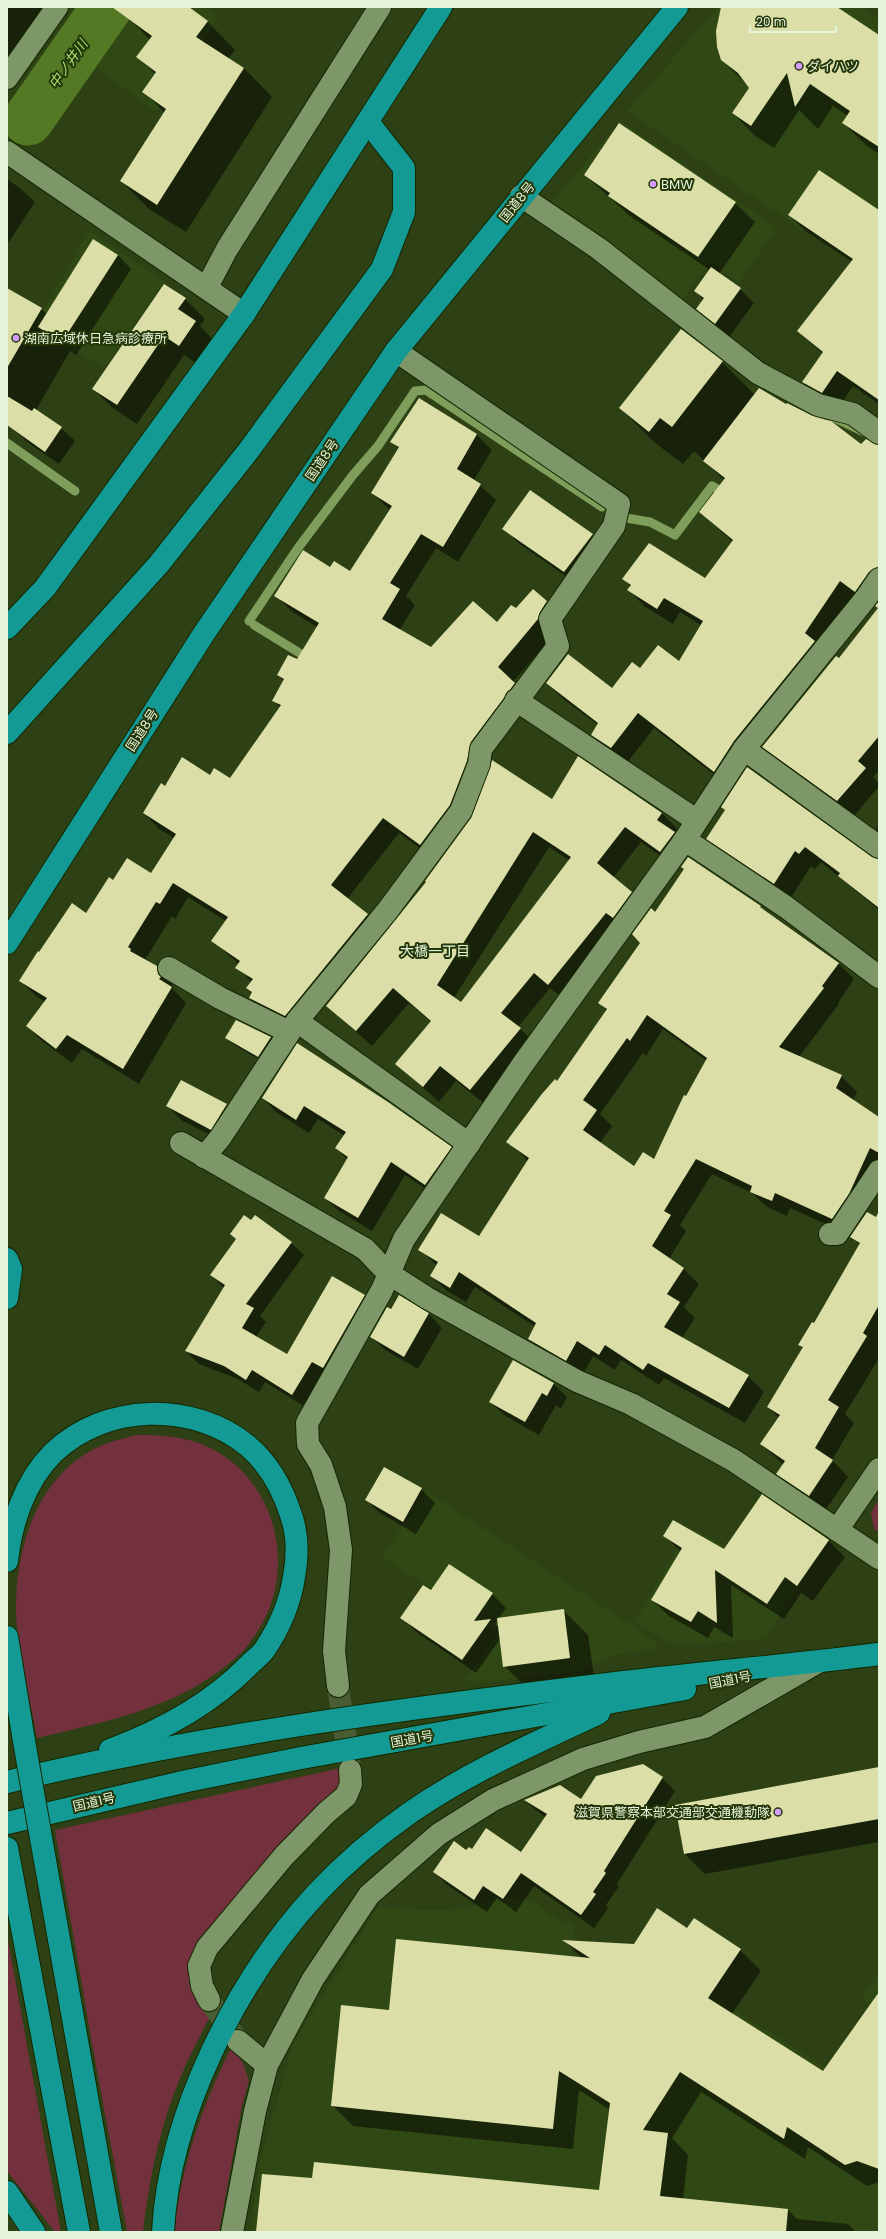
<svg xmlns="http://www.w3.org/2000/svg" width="886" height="2239" font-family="Poppins,'Noto Sans JP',sans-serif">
<rect width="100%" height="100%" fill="#2d4115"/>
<!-- built -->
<g fill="#304813">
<polygon points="121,7 205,7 219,16 157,112 82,58"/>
<polygon points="718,7 862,7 879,19 879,282 627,111"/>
<polygon points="620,121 777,228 739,282 711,262 680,302 549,206"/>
<polygon points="89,231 164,281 104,368 33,328"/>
<polygon points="426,1491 656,1641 655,1649 611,1656 577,1672 483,1682 464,1681 498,1632 382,1557"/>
<polygon points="761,1494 830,1539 765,1639 675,1646 635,1622 689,1527 727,1547"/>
<polygon points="510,1898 538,1902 546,1912 562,1922 574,1924 568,2026 650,1957 879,2101 879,2232 251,2232 258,2170 292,2045 378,1907 427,1910 455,1909"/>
<polygon points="879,1971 879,2010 862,1998"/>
</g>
<!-- green -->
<g fill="#73303d">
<path d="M137,1435C166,1435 195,1437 221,1454C279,1491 296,1574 257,1632C253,1638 248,1646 243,1651C185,1707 112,1720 37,1738C30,1697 16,1649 16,1607C16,1543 40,1470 105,1444C115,1440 126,1438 137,1435Z"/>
<polygon points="879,1499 879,1532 874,1529 871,1513"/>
<path d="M341,1768L342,1782L262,1865L222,1916L189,1966V1983L209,2018C200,2037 189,2056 181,2076C160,2125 149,2179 143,2232H127L93,2049L55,1830Z"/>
<polygon points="7,1935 61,2232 55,2232 7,2171"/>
<path d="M231,2048L243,2063L249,2081L242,2106L219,2232H174C181,2167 202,2106 231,2048Z"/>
</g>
<!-- shadow -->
<g fill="#0007" fill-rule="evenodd">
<polygon points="7,7 41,7 47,13 7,70"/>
<polygon points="137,7 187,7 207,21 235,50 228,59 244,68 272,97 186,232 149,209 121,181 165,113 143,91 155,74 138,57 150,40 129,18"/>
<polygon points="724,7 835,7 877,35 879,33 879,154 866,145 843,123 848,116 833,106 818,129 799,110 774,148 755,136 733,113 750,88 722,60 718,47 719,16"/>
<polygon points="585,175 735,203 755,222 719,274 740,289 754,303 729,337 698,309 704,300 695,291 710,270 630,216"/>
<polygon points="7,179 21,189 35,202 7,245"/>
<polygon points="879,212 879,404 853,386 838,408 818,398 803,382 823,354 798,331 852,262 805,231 789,215"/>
<polygon points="93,240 118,255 131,269 76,355 70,351 36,410 61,428 75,441 59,464 30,444 7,424 7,289 41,309 47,314"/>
<polygon points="185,299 205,319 200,326 215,342 199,365 184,355 137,424 113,408 93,389"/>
<polygon points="681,330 722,362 755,395 786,405 861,445 879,446 879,596 750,757 730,787 654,728 627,763 608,750 592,735 598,725 563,699 547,683 612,689 640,669 679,662 702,626 680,612 673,624 644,606 629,590 631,587 624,579 705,579 733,542 700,512 724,480 694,451 683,464 654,442 620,408"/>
<polygon points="419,400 477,435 492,450 474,480 496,500 458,562 436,548 406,596 415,605 399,631 431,649 497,623 516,610 533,591 561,619 553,635 513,682 529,699 486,757 436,860 399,833 347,899 383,930 301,1031 265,1013 250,998 253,993 248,988 252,982 237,967 239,964 213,941 226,921 188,897 175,919 172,916 145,960 156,967 172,983 173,989 186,1003 139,1084 82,1049 72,1063 42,1041 27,1026 45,1002 36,996 21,981 39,954 87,914 114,881 151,874 174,838 159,829 144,813 165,787 211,776 230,779 281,708 273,701 284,681 278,675 297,661 317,627 291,611 276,595 330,569 350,572 390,510 372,493 399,449 392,441"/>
<polygon points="530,491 592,535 606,549 578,585 517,542 504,528"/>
<polygon points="879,602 879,770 873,777 879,783 879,786 854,816 779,762 763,747 839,659 879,608"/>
<path d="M578,758L662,813L677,829L674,833L690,849L676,867L641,842L613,878L646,909L564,999L550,988L518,1027L536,1044L486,1105L456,1081L439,1102L397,1064L431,1022L409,1003L372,1046L327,1006L553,800ZM549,847L570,861L462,1003L454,998Z"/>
<polygon points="722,807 879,859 879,910 821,862 815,869 811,866 790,899 723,854 707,838 726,811"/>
<polygon points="879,825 879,831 876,828"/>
<path d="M688,858L803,937L838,963L854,979L838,1003L839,1004L799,1057L841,1076L857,1092L853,1101L879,1118V1178L848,1234L790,1208L787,1216L767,1207L752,1193L712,1174L680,1225L686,1231L669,1259L683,1268L699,1284L684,1307L695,1318L682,1338L748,1376L764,1392L745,1423L664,1378L659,1385L621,1360L615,1370L593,1356L582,1376L545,1355L529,1339L536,1327L475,1287L466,1302L447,1291L431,1276L437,1266L420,1249L479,1238L528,1161L508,1141L557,1082L607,1011L600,1003L641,942L655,913L685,870ZM663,1029L707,1061L654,1160L635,1167L600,1143L612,1126L600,1114L643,1053L646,1056Z"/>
<polygon points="236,1021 271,1038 277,1045 265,1063 233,1044 226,1038"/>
<polygon points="298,1045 451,1148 464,1161 439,1198 405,1175 372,1231 339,1211 325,1198 348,1160 336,1148 345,1136 318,1119 309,1133 276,1112 263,1098"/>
<polygon points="226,1105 240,1119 224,1142 181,1120 168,1106"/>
<polygon points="879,1220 879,1358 845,1414 854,1423 832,1460 848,1477 825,1511 793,1489 778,1474 784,1465 761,1444 779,1418 768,1407 803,1348 799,1344 814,1324 860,1245 852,1236"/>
<polygon points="231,1234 291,1243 304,1255 260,1316 266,1322 256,1337 288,1356 364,1295 377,1308 305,1407 265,1382 259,1392 238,1379 199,1364 186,1351 224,1288 211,1275 236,1239"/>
<polygon points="399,1296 429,1314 442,1328 418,1369 385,1350 371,1337"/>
<polygon points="554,1384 567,1397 561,1409 556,1405 539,1435 504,1415 490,1402"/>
<polygon points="421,1489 435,1503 416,1534 380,1513 366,1500"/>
<polygon points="665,1536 724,1551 828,1540 845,1557 813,1601 801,1593 784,1619 731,1585 733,1638 714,1627 708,1638 669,1616 652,1600 681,1552"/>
<path d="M450,1565L492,1594L506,1608L498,1619L563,1610L588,1635L595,1683L530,1691L504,1666L500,1639L476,1673L415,1631L402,1617L432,1592ZM498,1619L499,1628L495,1624Z"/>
<polygon points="879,1771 879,1842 705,1874 685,1854 676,1806"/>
<polygon points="662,1778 675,1791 617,1884 619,1886 606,1905 608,1908 594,1928 534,1886 516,1912 497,1898 487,1912 447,1885 434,1871 472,1850 521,1853 546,1818 525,1801 581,1801"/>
<polygon points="694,1919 740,1950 761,1971 732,2014 823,2072 879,1994 879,2182 867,2186 808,2147 805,2159 701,2092 672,2138 688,2155 683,2200 788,2210 797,2219 848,2224 856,2232 257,2232 313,2179 600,2191 610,2110 579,2090 573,2149 353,2126 332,2105 390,2011 583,1959 565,1941 634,1945 687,1930"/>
</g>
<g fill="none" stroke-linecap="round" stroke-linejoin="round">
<!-- stream -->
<g stroke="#7f9e5b" stroke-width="9">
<polyline points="809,428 820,414 826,414 868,434 879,444"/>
<polyline points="7,443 75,491"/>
<polyline points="626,518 650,522 675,535 712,486 728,495"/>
<polyline points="249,621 298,548 353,475 378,446 415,391 426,390 602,507"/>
<polyline points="254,625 311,660"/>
</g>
<!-- river -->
<polyline stroke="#537925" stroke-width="51" points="28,120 107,7"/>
</g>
<!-- building -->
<g fill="#dbdfa7" fill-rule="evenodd">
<polygon points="112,7 189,7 208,21 196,37 244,68 157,205 120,181 166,109 142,92 156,72 136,57 152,36"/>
<polygon points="721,7 837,7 879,35 879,147 842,123 850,111 810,84 795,107 787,73 751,126 732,113 749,88 738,73 721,60 717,47 716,31"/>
<polygon points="619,123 736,202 698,257 608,196 610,193 584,175"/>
<polygon points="819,170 879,210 879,400 837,371 822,393 802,382 823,352 797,331 853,259 788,215"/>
<polygon points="93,239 118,255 62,342 38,327"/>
<polygon points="711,267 741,288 715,324 696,309 704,298 694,291"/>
<polygon points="164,284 186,298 178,309 196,321 179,346 164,336 117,405 92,389"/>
<polygon points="7,288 42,308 7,368"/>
<polygon points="681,329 723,361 672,427 660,418 649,432 619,408"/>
<polygon points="759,388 786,404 787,403 815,417 831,421 861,444 866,439 879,445 879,567 869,572 855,592 840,581 805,633 815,641 734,741 714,772 638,713 611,748 591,735 598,723 546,683 568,654 612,688 632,662 640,668 658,645 679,661 703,621 664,598 657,609 627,590 631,585 622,579 649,543 705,578 733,540 699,512 725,478 703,461"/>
<polygon points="7,396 32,411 34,408 62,427 45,452 7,425"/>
<polygon points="419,398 477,434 457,469 481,484 443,547 421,534 390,583 400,589 382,619 431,647 473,601 497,622 511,605 516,608 533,589 547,601 540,612 538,619 498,667 515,683 471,742 467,761 450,805 420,845 383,818 331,885 368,914 285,1016 249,998 252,992 246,988 253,979 235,968 240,961 211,941 228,917 173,883 160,904 156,902 128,947 131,949 130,951 157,966 158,974 161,977 159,979 172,987 123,1069 67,1035 56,1049 26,1026 47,998 19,981 38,951 39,952 72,903 86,913 109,877 113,880 127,858 151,873 176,834 143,813 161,783 165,786 182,757 210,775 214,768 230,778 281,705 272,701 284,679 277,675 288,655 297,659 319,623 274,596 303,550 330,567 334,561 350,571 392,506 371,493 399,447 390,442"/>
<polygon points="530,490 593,534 564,572 502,529"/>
<polygon points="879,601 879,736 858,761 866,768 837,801 762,747 836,656 839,658 878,608 875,606"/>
<path d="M578,756L662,813L657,820L675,832L660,852L625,827L597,863L632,892L613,918L606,913L548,985L534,973L501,1013L521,1028L470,1090L440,1066L423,1087L395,1064L431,1021L393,988L356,1031L326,1006L426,882L425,881L471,818L492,760L552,799ZM533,832L571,857L461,1002L437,985Z"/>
<polygon points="747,767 872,857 879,859 879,908 838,876 840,873 805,847 799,854 795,851 774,884 706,839 725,810 721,807"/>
<path d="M688,857L761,906L760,907L839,963L822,986L824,988L779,1047L842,1075L836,1088L879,1117V1153L870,1148L849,1194L832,1219L775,1193L772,1201L750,1192L752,1186L696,1159L664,1211L671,1215L652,1246L684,1268L667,1294L680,1302L664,1327L749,1375L729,1408L648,1363L643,1370L605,1345L599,1355L577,1341L566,1361L528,1339L536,1323L459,1272L450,1288L430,1276L438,1262L418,1250L441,1213L479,1236L529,1158L506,1142L541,1095L555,1079L557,1081L607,1009L598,1003L640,943L632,934L651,908L655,912L684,869L681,867ZM647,1015L707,1058L686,1096L684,1095L654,1159L643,1152L634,1166L583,1130L597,1110L583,1100L627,1038L630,1041Z"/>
<polygon points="236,1020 271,1037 258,1057 225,1038"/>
<polygon points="297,1043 388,1102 452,1147 425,1185 391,1162 358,1218 324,1198 348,1157 335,1148 346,1132 304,1106 296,1120 262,1098"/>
<polygon points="181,1080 227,1104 211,1130 166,1106"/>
<polygon points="879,1211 879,1305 863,1333 867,1336 828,1400 839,1407 815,1448 833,1460 809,1496 776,1474 785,1461 760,1444 780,1415 767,1407 803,1347 798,1345 812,1322 814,1323 860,1243 850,1237 867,1212 876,1217"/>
<polygon points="244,1215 251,1220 255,1215 292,1242 246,1304 254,1308 242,1328 287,1354 332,1276 365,1295 323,1368 312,1362 292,1395 252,1370 246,1380 224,1366 185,1351 225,1285 210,1275 236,1239 230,1234"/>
<polygon points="399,1295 429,1313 404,1357 370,1337 387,1307 391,1309"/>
<polygon points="513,1360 554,1383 547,1396 542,1393 525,1422 489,1402"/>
<polygon points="384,1467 422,1488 403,1522 365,1500"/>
<polygon points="762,1494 829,1540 797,1586 785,1577 767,1604 715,1570 717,1623 698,1611 691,1622 651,1600 682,1548 663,1536 673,1520 724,1549"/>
<polygon points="449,1564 493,1593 474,1621 491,1619 462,1660 400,1618 423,1585 431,1590"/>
<polygon points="564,1609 570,1658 503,1667 497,1618"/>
<polygon points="643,1764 663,1777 604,1871 606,1873 593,1892 596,1894 581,1915 521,1873 503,1899 483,1886 474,1900 433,1872 454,1841 466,1850 469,1847 472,1849 486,1828 521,1852 547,1814 524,1800 560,1785 581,1799 596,1776"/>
<polygon points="879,1767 879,1819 684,1854 675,1805"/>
<polygon points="657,1908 687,1928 694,1918 741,1949 708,1998 823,2071 879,1992 879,2169 857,2161 845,2165 787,2127 784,2139 680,2072 643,2130 668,2133 660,2196 788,2209 786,2232 256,2232 262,2174 312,2178 314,2162 599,2190 610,2103 559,2071 553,2129 331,2106 341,2005 389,2010 396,1939 590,1958 562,1940 634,1944"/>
</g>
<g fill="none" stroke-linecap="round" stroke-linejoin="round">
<!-- minor-tunnel -->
<g stroke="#495c33" stroke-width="22" stroke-dasharray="22 11" stroke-linecap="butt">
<polyline points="338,1686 350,1768"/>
<polyline points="209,2000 236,2038"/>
</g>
<!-- minor casing -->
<g stroke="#142800" stroke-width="24">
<g id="minor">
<polyline points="7,78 57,7"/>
<polyline points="7,152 244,314"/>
<polyline points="521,196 598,248 758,373 818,405 853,414 879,433"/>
<polyline points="207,287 227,249 380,7"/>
<polyline points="516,700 696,820"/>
<polyline points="744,749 879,847"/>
<polyline points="684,841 696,847 786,907 879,977"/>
<polyline points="169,968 220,998 289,1032"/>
<polyline points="297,1021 388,910 461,811 479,764 481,749 558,646 550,619 614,526 619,504 396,351"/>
<polyline points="181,1143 365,1249 388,1273 427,1298 577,1381 631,1404 733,1460 879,1558"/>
<polyline points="204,1157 220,1138 297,1021 469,1144"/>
<polyline points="830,1234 837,1234 879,1171"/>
<polyline points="837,1530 879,1469"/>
<polyline points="338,1686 334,1651 341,1550 335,1507 321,1465 308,1444 307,1423 382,1290 404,1239 523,1064 684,841 744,749 866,598 879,579"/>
<polyline points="209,2000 202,1986 199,1966 207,1948 284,1856 326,1813 346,1796 351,1784 350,1770"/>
<polyline points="238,2041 267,2065"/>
<polyline points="232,2232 255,2111 267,2065 313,1979 369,1895 439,1834 493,1800 583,1759 639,1742 705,1727 818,1662"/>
</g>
</g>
<!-- highway casing -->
<g stroke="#142800" stroke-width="24">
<g id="highway">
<polyline points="7,628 45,588 244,314 441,7"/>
<polyline points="7,733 159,564 249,450 382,269 404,212 404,168 368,122"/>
<polyline points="7,943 203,635 396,351 677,7"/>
<polyline points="7,1259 11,1269 7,1298"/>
<path d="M7,1561C11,1523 25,1481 53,1453C105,1403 193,1401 248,1446C269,1464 283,1490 291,1515C298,1535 298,1556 294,1577C290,1603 279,1628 265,1649C261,1655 254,1660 249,1665C211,1704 161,1731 110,1750"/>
<polyline points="7,1637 24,1741"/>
<path d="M7,1782C210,1733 417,1707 624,1682C709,1672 794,1665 879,1654"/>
<polyline points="7,1823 187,1781 301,1758 685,1689"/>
<polyline points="41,1838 111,2232"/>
<polyline points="7,1848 79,2232"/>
<polyline points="7,2192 34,2232"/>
<path d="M163,2232C169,2114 237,1980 316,1894C344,1864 378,1835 411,1812C469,1772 535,1743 599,1713"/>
</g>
</g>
<!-- minor -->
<use href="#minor" stroke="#7e9768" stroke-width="22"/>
<!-- highway -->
<use href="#highway" stroke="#139a95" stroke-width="22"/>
<!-- highway-bridge casing -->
<g stroke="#142800" stroke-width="24" stroke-linecap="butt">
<polyline id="highway-bridge" points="24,1741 41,1838"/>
</g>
<!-- highway-bridge -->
<use href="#highway-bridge" stroke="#139a95" stroke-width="22"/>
</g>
<!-- markers -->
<g fill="#d49cfb" stroke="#233709" stroke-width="1.5">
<circle cx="799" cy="66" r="4"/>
<circle cx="653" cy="184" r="4"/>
<circle cx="16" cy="338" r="4"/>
<circle cx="778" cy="1812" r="4"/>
</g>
<g text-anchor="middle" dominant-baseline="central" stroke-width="4" stroke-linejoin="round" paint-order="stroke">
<!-- poi labels -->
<g font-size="13" fill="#e5f3da" stroke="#233709" text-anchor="start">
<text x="807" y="66">ダイハツ</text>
<text x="661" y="184">BMW</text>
<text x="24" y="338">湖南広域休日急病診療所</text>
<text x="770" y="1812" text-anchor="end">滋賀県警察本部交通部交通機動隊</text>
</g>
<!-- street labels -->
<g font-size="13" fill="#e5f3da" stroke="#233709">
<text transform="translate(517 202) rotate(-51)">国道8号</text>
<text transform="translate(322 460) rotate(-56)">国道8号</text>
<text transform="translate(142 730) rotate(-57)">国道8号</text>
<text transform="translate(730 1680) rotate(-11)">国道1号</text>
<text transform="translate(412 1739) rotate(-10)">国道1号</text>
<text transform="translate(94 1802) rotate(-13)">国道1号</text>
</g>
<!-- water labels -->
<g font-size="14" font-style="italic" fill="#a8de71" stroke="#233709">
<text transform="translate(68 64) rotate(-55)">中ノ井川</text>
</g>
<!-- neighbourhood labels -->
<g font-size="14" fill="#e5f3da" stroke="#233709">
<text x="435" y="951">大橋一丁目</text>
</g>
</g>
<!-- border -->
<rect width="886" height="2239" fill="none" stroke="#e5f3da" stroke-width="16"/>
<!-- scale -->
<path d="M750 26v6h86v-6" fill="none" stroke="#e5f3da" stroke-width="2"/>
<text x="756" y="26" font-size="12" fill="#e5f3da" stroke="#233709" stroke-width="3" paint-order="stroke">20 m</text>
</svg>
